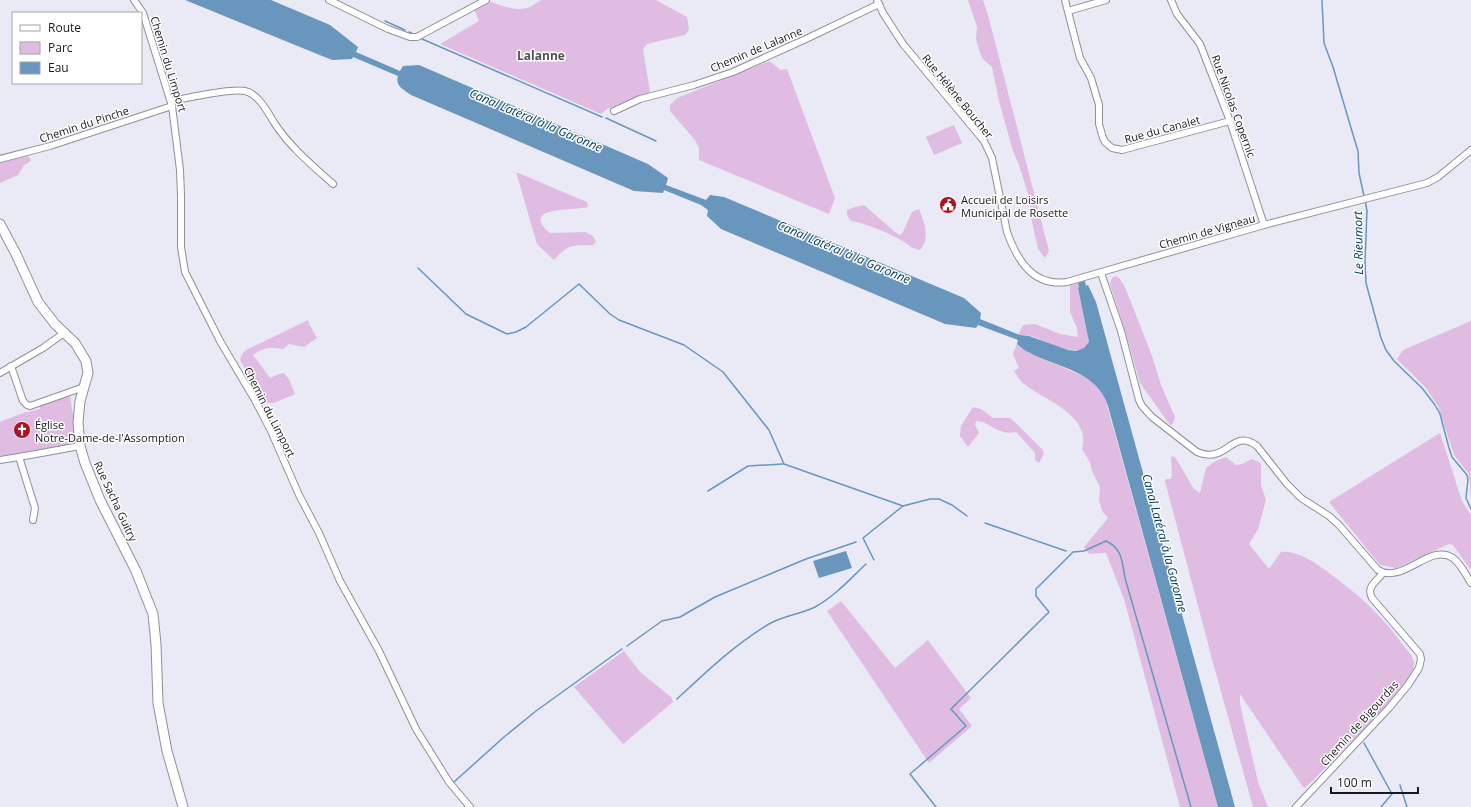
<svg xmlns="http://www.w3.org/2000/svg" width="1471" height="807" font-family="'Open Sans',sans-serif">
<rect width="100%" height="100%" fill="#eaeaf6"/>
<!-- green -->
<g fill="#e0bbe2">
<path d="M541,0H656L687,17L689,30L685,35L647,44L643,49L650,92L607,109L601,114L440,44L479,21L474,9L491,2C503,6 517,12 530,7C534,5 537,2 541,0Z"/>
<polygon points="968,0 983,0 988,15 1049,251 1045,258 1038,249 1031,217 1029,197 1019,165 1013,151 999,101 992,67 983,59 980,53 976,39 977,27"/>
<polygon points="769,61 781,70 787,69 835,198 829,214 699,160 699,148 695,140 670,111 670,105 677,98"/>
<polygon points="954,125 962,143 934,155 926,137"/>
<polygon points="28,156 31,160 28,163 24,165 18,175 0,183 0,161"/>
<path d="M516,172L587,202L588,207C575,211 518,206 550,233L585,232L593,236L596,242L593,245C572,246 569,243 554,260L537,244Z"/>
<path d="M864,205L895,232L900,235L903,232L912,212L919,209C924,222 931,238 920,250C912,249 908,244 901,240C886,232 868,224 851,221L847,215V210L855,207Z"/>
<polygon points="1116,276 1119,278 1125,287 1152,356 1161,385 1175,417 1173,424 1170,425 1140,383 1125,330 1110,284 1112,278"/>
<path d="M1078,283L1079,287L1078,288L1089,342C1080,362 1045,340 1031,336C1027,335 1022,335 1018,335L1023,325L1035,324L1060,334L1078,337L1077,328L1070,312V285Z"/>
<path d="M308,320L309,324L317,338L304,347L289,344L283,349C271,347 263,347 253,355L270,378L279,374L284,373L289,379L295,394L274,403H268L260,394L240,360L242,354L246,350Z"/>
<polygon points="1471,321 1471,500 1469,474 1454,455 1438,406 1425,387 1397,359 1403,350"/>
<path d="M1017,344L1029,353L1088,378L1097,386L1105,398L1218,807H1180L1124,599L1106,553L1089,554L1084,547L1108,518L1102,511L1099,500L1100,487L1092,471L1090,462L1082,449C1092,415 1044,400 1024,384C1020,381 1017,375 1014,371L1019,368L1013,354Z"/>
<polygon points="70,395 77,442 73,446 0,458 0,422 23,413 40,409 39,405"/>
<path d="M973,407L981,409L993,418H1010L1018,425L1043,450L1044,454L1039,463L1035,460V453L1016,432C997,436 990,421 976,421L975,425L979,433L968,447L960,436L961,426Z"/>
<polygon points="1440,433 1462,501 1471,515 1471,568 1470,569 1453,545 1449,544 1396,568 1380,565 1329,502"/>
<path d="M1171,456L1175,457L1194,489L1200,493L1206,468L1214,462L1226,457L1236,465L1242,464L1252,459L1259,462L1261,464V485L1266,500L1258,529L1249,544L1269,569L1281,552C1303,549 1333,576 1351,590C1371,606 1388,624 1403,645C1407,650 1413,656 1414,663C1418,680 1322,771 1305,788L1303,787L1240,694V704L1258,782L1268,807H1253L1212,659L1165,481L1166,479H1171L1172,475Z"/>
<polygon points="841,601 895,668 928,640 971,698 959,709 972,726 929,763 827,611"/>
<polygon points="624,651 640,672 671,697 673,702 623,744 574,687"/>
</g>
<!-- water -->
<g fill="#6996bd">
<path d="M185,0H271L330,25L358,47L356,52L400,71L403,66L419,65L648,164L668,178L666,185L706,200L710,195L724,197L964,298L981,313L980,319L1020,335L1029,336L1068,350L1076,351L1084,348L1089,342L1078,288L1079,287L1078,283L1085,281L1086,286L1088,285L1096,302L1235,807H1218L1108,406C1097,371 1059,368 1030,353C1025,351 1021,347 1017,344L1018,340L978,325L976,328L945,324L721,229L707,216L708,210L701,205L664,190L663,193L634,191L411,95C403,89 395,86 398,76L353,57L352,59L332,60Z"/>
<polygon points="846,551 852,568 819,578 813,561"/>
</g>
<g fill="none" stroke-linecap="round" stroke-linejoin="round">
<!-- stream -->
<g stroke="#6996bd" stroke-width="1.5">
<polyline points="1322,0 1324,43 1333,67 1354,138 1358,151 1359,173 1364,196"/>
<polyline points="385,21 405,30"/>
<polyline points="409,32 415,35"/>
<polyline points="422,39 602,117"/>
<polyline points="606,118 656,141"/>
<polyline points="1365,200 1367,211 1365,262 1366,283 1381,338 1386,350 1394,361 1422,388 1435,405 1440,414 1449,448 1452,457 1467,475 1468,479 1466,498 1471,509"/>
<polyline points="418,268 466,314 507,334 516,332 526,327 579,284 610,314 619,320 684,345 723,372 769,430 784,464 903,506 930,499 939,499 952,505 967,516"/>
<polyline points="708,491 748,466 783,464"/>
<polyline points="985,523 1066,551"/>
<polyline points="874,560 863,538 903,506"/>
<polyline points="627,646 662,621 680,617 715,597 806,559 856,542"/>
<path d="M677,699C706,672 735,644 769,624C783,616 801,614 815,607C835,596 850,579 866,564"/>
<polyline points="1364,743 1392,794 1381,807"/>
<polyline points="454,782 504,737 536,711 622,649"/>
<polyline points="1400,785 1407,807"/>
<path d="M936,807L910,774L966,726L951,709L1049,612L1036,596V589L1073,552L1084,551L1106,541C1123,549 1122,562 1125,578L1191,807"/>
</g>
<!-- street casing -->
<g stroke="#8e8f9a" stroke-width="8">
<g id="street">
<polyline points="134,0 143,13 172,106 180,170 181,195 181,247 185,272 220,341 256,402 271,431 299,495 319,533 340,581 379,651 416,729 449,782 470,807"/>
<polyline points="329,0 388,29 410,37 417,37 486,0"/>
<path d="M877,0L883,13L903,44L984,141L992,158L1007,232C1017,260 1033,287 1067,282L1264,225L1427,183L1438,177L1471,150"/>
<polyline points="1065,0 1080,58 1091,78 1099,105 1099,124 1103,138 1105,142 1112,148 1122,150 1230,121"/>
<polyline points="1171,0 1177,14 1200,44 1230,121 1264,225"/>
<polyline points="1068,11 1106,0"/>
<path d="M171,101C188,98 230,88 245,91C259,94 268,113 275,124C291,148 312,165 333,184"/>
<polyline points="614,111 640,99 694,85 733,72 808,38 879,4"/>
<polyline points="0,159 50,146 172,106"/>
<path d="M1101,273L1121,331L1139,400L1142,406L1152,417L1197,452C1228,465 1231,427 1257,446L1287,484L1301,498L1329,516L1339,525L1378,570C1403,585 1430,542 1453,558C1461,564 1466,575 1471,583"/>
<polyline points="11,366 23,401 27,405 30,406 84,387"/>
<polyline points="0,373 43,348 64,333"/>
<polyline points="0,460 19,457"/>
<polyline points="33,520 35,508 19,457 80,446"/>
<path d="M1296,807L1389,708L1408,685L1419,668L1421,659L1420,654L1372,598C1366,587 1376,582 1383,573"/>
</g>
</g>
<!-- secondary casing -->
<g stroke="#8e8f9a" stroke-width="11">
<polyline id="secondary" points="0,224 15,252 38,302 55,324 75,343 86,361 88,373 80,401 78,422 80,446 85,463 100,500 136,571 153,614 156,644 158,703 167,751 183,807"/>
</g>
<!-- street -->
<use href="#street" stroke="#fff" stroke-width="6"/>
<!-- secondary -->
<use href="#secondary" stroke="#fff" stroke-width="9"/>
</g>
<!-- icons -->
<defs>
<g id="civic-disc" transform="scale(0.9)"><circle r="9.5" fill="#a91322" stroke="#fff"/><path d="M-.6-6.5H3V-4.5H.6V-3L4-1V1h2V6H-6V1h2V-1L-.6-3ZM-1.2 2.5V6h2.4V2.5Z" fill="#fff"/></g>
<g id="church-disc" transform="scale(0.9)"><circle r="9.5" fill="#a91322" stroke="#fff"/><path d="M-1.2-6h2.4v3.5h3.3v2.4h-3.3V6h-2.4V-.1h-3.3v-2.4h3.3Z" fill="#fff"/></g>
</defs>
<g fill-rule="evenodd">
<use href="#civic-disc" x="948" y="205"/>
<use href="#church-disc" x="22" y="430"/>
</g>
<g text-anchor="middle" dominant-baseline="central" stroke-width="3" stroke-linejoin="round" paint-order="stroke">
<!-- street labels -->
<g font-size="11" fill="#19191d" stroke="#fff">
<text transform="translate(756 49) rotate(-23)">Chemin de Lalanne</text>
<text transform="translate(169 64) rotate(73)">Chemin du Limport</text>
<text transform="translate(958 96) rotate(51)">Rue Hélène Boucher</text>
<text transform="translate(1234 106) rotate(70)">Rue Nicolas Copernic</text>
<text transform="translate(84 124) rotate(-18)">Chemin du Pinche</text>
<text transform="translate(1162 129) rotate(-15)">Rue du Canalet</text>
<text transform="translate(1207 231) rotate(-16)">Chemin de Vigneau</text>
<text transform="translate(270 412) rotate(63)">Chemin du Limport</text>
<text transform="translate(116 501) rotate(65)">Rue Sacha Guitry</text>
<text transform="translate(1359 723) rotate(-48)">Chemin de Bigourdas</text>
</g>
<!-- poi labels -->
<g font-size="11" fill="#19191d" stroke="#fff" text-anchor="start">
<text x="961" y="199">Accueil de Loisirs<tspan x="961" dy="13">Municipal de Rosette</tspan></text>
<text x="35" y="424">Église<tspan x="35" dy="13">Notre-Dame-de-l'Assomption</tspan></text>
</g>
<!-- neighbourhood labels -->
<g font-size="12" font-weight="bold" fill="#4f4f59" stroke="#fff">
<text x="541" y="55">Lalanne</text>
</g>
<!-- water labels -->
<g font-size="12" font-style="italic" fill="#023b61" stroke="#fff">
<text transform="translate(536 120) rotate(23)">Canal Latéral à la Garonne</text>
<text transform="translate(1358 243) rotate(-91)">Le Rieumort</text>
<text transform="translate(844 252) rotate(23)">Canal Latéral à la Garonne</text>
<text transform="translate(1165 543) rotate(75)">Canal Latéral à la Garonne</text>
</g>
</g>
<!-- legend -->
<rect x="12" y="12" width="130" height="72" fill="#ffffff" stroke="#a3a3a5"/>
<rect x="20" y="25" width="20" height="6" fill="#ffffff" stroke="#a3a3a5"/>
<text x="48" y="32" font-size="12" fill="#19191d">Route</text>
<rect x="20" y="42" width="20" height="12" fill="#e0bbe2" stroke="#a3a3a5"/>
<text x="48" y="52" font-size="12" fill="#19191d">Parc</text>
<rect x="20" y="62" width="20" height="12" fill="#6996bd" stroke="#a3a3a5"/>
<text x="48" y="72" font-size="12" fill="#19191d">Eau</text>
<!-- scale -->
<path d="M1331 787v6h87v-6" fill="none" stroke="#19191d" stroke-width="2"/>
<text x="1337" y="787" font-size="12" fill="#19191d" stroke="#ffffff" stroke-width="3" paint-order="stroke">100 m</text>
</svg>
